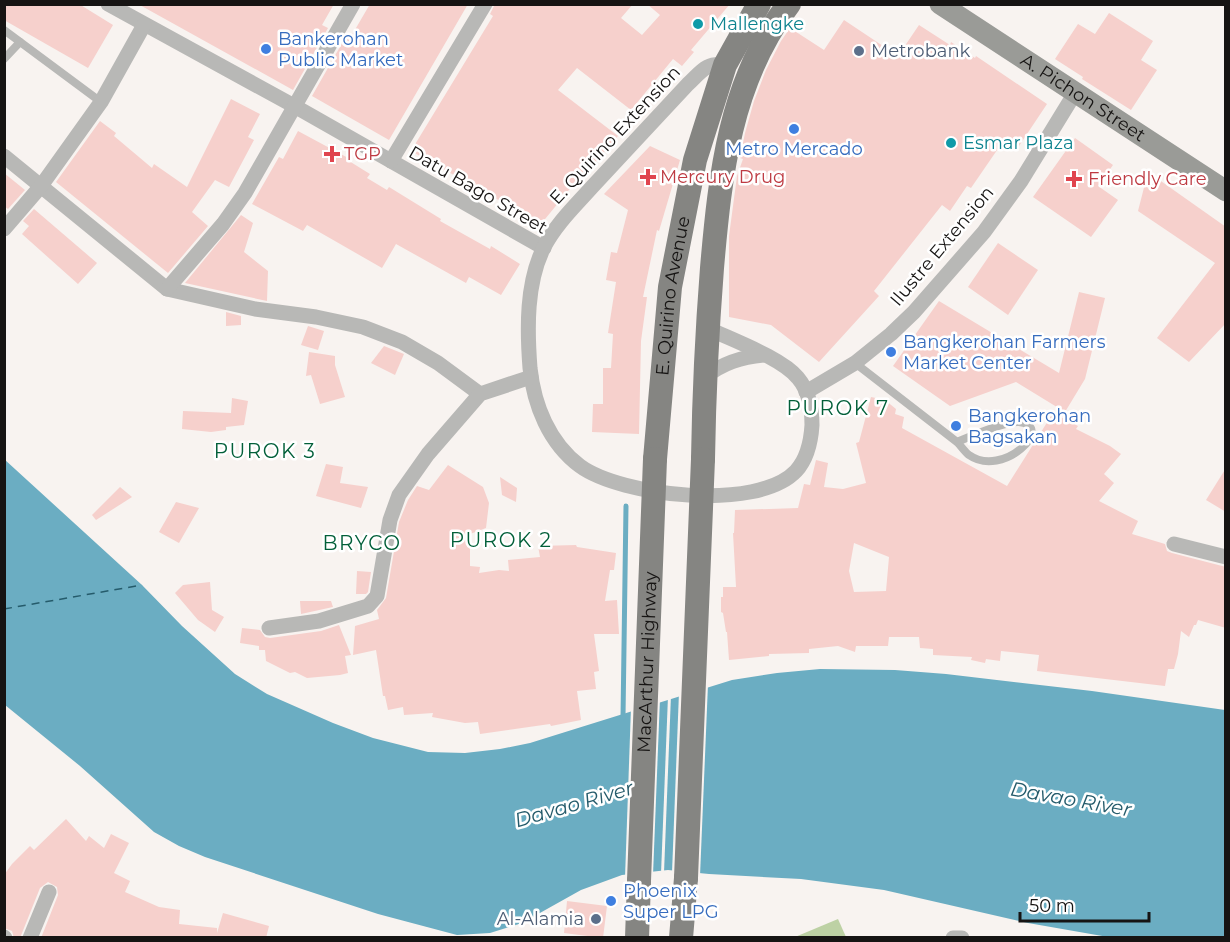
<svg xmlns="http://www.w3.org/2000/svg" width="1230" height="942" font-family="Montserrat,sans-serif">
<rect width="100%" height="100%" fill="#f8f3f0"/>
<!-- green -->
<polygon fill="#bdd1a4" points="838,919 846,937 795,937"/>
<!-- water -->
<polygon fill="#6badc2" points="4,459 142,585 182,626 235,674 267,694 333,723 373,738 428,752 465,753 500,749 530,743 732,680 777,673 820,669 895,670 946,674 1092,691 1225,710 1225,937 1108,937 1028,923 884,890 801,879 709,874 668,870 622,875 581,890 522,923 490,933 457,935 378,914 205,857 179,846 154,832 80,766 5,705"/>
<!-- pier -->
<g fill="#f8f3f0">
<polygon points="708,684 700,876 672,873 679,692"/>
<polygon points="671,695 664,873 661,874 668,696"/>
<polygon points="660,698 653,875 625,878 631,707"/>
</g>
<g fill="none" stroke-linecap="round" stroke-linejoin="round">
<!-- stream -->
<polyline stroke="#6badc2" stroke-width="5" points="623,718 626,506"/>
<!-- ferry -->
<polyline stroke="#255b6b" stroke-width="1.5" stroke-dasharray="8 6" stroke-linecap="butt" points="4,609 142,585"/>
</g>
<!-- building -->
<g fill="#f6d0cc" fill-rule="evenodd">
<polygon points="4,4 79,4 113,25 88,68 4,20"/>
<polygon points="138,4 334,4 322,25 328,28 293,90"/>
<polygon points="370,4 468,4 389,140 312,96 345,38 349,40"/>
<polygon points="495,4 633,4 621,18 642,35 660,15 647,4 730,4 691,50 694,52 682,66 673,59 631,110 577,68 558,90 618,136 593,165 591,163 541,224 411,151 493,16 490,14"/>
<polygon points="1109,13 1153,41 1141,60 1157,70 1131,110 1082,79 1083,77 1055,59 1078,24 1095,34"/>
<polygon points="844,20 898,56 919,25 950,45 951,42 975,58 976,56 1047,104 1017,149 1004,140 971,188 967,186 950,211 942,205 874,291 879,296 819,362 771,325 729,317 729,236 737,176 743,159 740,158 745,133 754,101 766,70 781,41 790,28 824,50"/>
<polygon points="231,99 260,114 248,137 254,140 229,187 215,180 192,212 208,226 168,273 56,182 100,121 116,133 114,136 152,168 154,164 187,187"/>
<polygon points="298,131 350,159 349,161 370,174 367,178 387,190 389,187 441,219 440,221 490,249 491,246 520,264 501,295 469,277 466,283 396,244 382,268 307,225 303,231 252,204 279,157 283,159"/>
<polygon points="1075,138 1113,165 1098,186 1118,200 1091,237 1033,197"/>
<polygon points="650,146 680,160 659,231 657,230 643,297 647,297 641,341 639,434 592,432 593,404 603,404 603,368 611,368 613,334 608,333 616,282 606,280 611,252 617,253 628,210 604,194"/>
<polygon points="1148,172 1226,227 1226,323 1189,362 1157,338 1215,263 1138,211"/>
<polygon points="4,173 25,190 8,209 4,206"/>
<polygon points="34,209 97,263 78,284 22,234 29,226 23,221"/>
<polygon points="241,215 253,223 244,252 268,271 267,301 185,283"/>
<polygon points="998,243 1038,270 1008,315 968,287"/>
<polygon points="1079,292 1105,298 1085,379 1065,412 1016,382 950,406 893,366 939,301 1059,373"/>
<polygon points="226,312 241,316 241,325 226,326"/>
<polygon points="308,326 324,331 318,350 301,345"/>
<polygon points="384,346 404,354 395,375 371,363"/>
<polygon points="309,352 335,356 335,365 345,397 320,404 311,375 306,376"/>
<path d="M871,397L885,400L896,409L895,414L904,417L902,428L1007,486L1053,413L1078,426L1076,429L1110,446L1121,454L1104,474L1114,483L1099,501L1138,521L1132,534L1165,544L1167,551L1172,553L1226,567V628L1198,620L1196,625H1194L1189,637L1181,631L1178,654L1174,669H1168L1165,686L1037,671L1039,655L1001,651L1000,661L986,659L985,663L971,660L972,657L933,655V649L920,648L919,637H889L888,646H856L855,652L838,646L809,649V653L769,654V656L729,660L727,632H726L723,613L721,612V597H723V587H736L733,533H734L735,510L798,508L804,484L810,485L816,460L828,463L824,487L843,489L866,483L856,443L859,442ZM854,543L889,557L886,591L854,592L849,571Z"/>
<polygon points="232,398 248,401 244,425 226,427 226,430 211,432 182,429 183,411 231,413"/>
<polygon points="326,464 343,467 340,483 368,487 361,508 316,496"/>
<polygon points="448,465 483,487 489,503 486,528 470,534 470,566 480,567 479,573 499,570 509,571 508,560 540,557 538,546 576,545 577,547 616,553 614,570 610,570 605,601 617,600 619,634 594,634 599,671 594,672 596,689 577,691 581,720 551,726 550,724 480,734 478,722 465,723 432,717 433,713 404,715 403,707 388,710 385,696 383,696 376,650 353,655 355,626 379,619 377,610 386,598 399,522 408,500 417,486 429,490"/>
<polygon points="1226,468 1226,512 1206,500"/>
<polygon points="500,477 517,488 516,502 502,495"/>
<polygon points="120,487 132,497 96,520 92,515"/>
<polygon points="176,502 199,508 179,543 159,532"/>
<polygon points="357,571 371,572 368,592 366,594 356,594"/>
<polygon points="210,582 212,610 224,617 215,632 198,620 175,593 183,585"/>
<polygon points="300,601 331,601 333,607 301,614"/>
<polygon points="339,625 351,655 345,656 348,673 340,675 307,678 295,672 290,673 266,661 265,650 259,650 259,646 240,643 242,628 260,630 265,637 270,638 321,631"/>
<polygon points="66,819 86,841 89,836 104,848 111,834 129,843 114,873 130,881 125,892 159,907 180,910 179,924 217,928 217,933 223,913 269,926 266,938 41,938 58,895 57,887 48,882 40,888 20,938 14,938 12,931 4,928 4,875 12,864 30,846 34,850"/>
<polygon points="567,901 607,906 603,938 564,933"/>
</g>
<g fill="none" stroke-linecap="round" stroke-linejoin="round">
<!-- service -->
<g stroke="#b8b8b6" stroke-width="8">
<polyline points="4,30 101,102"/>
<polyline points="4,59 20,42"/>
<path d="M855,363L957,442C961,446 965,452 969,455C1003,479 1056,426 1019,422C1005,421 971,436 957,442"/>
</g>
<!-- minor -->
<g stroke="#b8b8b6" stroke-width="15">
<polyline points="108,4 296,107 544,248"/>
<polyline points="4,156 167,289 255,309 316,317 363,327 402,342 438,363 480,394"/>
<polyline points="391,161 485,4"/>
<polyline points="4,229 41,186 101,102 144,25"/>
<polyline points="167,289 223,224 245,193 353,4"/>
<path d="M707,328C732,340 782,358 798,378C809,391 812,409 812,425C811,441 807,459 796,471C757,512 621,496 580,466C549,443 534,405 530,368C527,329 526,283 544,247C556,224 575,206 592,187C624,153 656,118 688,84C701,72 706,62 725,65"/>
<path d="M705,377C723,363 741,357 764,355"/>
<polyline points="806,392 855,363 891,334 914,312 984,232 1021,181 1075,93"/>
<polyline points="1174,544 1226,557"/>
<polyline points="269,628 319,621 368,606 377,596 390,520 399,495 428,454 480,394 531,377"/>
<polyline points="4,937 5,938"/>
<polyline points="30,938 49,892"/>
<polyline points="953,938 962,938"/>
</g>
<!-- secondary -->
<path stroke="#9a9b97" stroke-width="21" id="s1" d="M940,4L1226,191"/>
<!-- primary -->
<g stroke="#858582" stroke-width="24">
<path id="s2" d="M655,459L670,287L695,160L725,65L759,4"/>
<path d="M703,459C704,395 707,332 712,268C720,175 730,80 789,4"/>
<polyline points="637,938 639,881"/>
<polyline points="681,938 686,878"/>
</g>
<!-- primary-bridge -->
<g stroke="#858582" stroke-width="24">
<polyline points="686,878 703,459"/>
<path id="s3" d="M639,881L655,459"/>
</g>
</g>
<!-- markers -->
<g fill="#0f9aa8" stroke="#fff" stroke-width="2">
<circle cx="698" cy="24" r="6"/>
<circle cx="951" cy="143" r="6"/>
</g>
<g fill="#3f7fe0" stroke="#fff" stroke-width="2">
<circle cx="266" cy="49" r="6"/>
<circle cx="794" cy="129" r="6"/>
<circle cx="891" cy="352" r="6"/>
<circle cx="956" cy="426" r="6"/>
<circle cx="611" cy="901" r="6"/>
</g>
<g fill="#5c6f8a" stroke="#fff" stroke-width="2">
<circle cx="859" cy="51" r="6"/>
<circle cx="596" cy="919" r="6"/>
</g>
<g fill="#e0444e" stroke="#fff" stroke-width="2">
<path d="M329 145h6v6h6v6h-6v6h-6v-6h-6v-6h6z"/>
<path d="M645 168h6v6h6v6h-6v6h-6v-6h-6v-6h6z"/>
<path d="M1071 170h6v6h6v6h-6v6h-6v-6h-6v-6h6z"/>
</g>
<g text-anchor="middle" dominant-baseline="central" stroke-width="5" stroke-linejoin="round" paint-order="stroke">
<!-- culture labels -->
<g font-size="18" fill="#0d838f" stroke="#fff" text-anchor="start">
<text x="710" y="24">Mallengke</text>
<text x="963" y="143">Esmar Plaza</text>
</g>
<!-- shop labels -->
<g font-size="18" fill="#366cbe" stroke="#fff" text-anchor="start">
<text x="278" y="39">Bankerohan<tspan x="278" dy="21">Public Market</tspan></text>
<text x="794" y="149" text-anchor="middle">Metro Mercado</text>
<text x="903" y="342">Bangkerohan Farmers<tspan x="903" dy="21">Market Center</tspan></text>
<text x="968" y="416">Bangkerohan<tspan x="968" dy="21">Bagsakan</tspan></text>
<text x="623" y="891">Phoenix<tspan x="623" dy="21">Super LPG</tspan></text>
</g>
<!-- service labels -->
<g font-size="18" fill="#4e5e75" stroke="#fff" text-anchor="start">
<text x="871" y="51">Metrobank</text>
<text x="584" y="919" text-anchor="end">Al-Alamia</text>
</g>
<!-- street labels -->
<g font-size="18" fill="#161413" stroke="#fff">
<text stroke="none"><textPath href="#s1" startOffset="171">A. Pichon Street</textPath></text>
<text transform="translate(615 135) rotate(-47)">E. Quirino Extension</text>
<text transform="translate(478 190) rotate(30)">Datu Bago Street</text>
<text transform="translate(942 246) rotate(-50)">Ilustre Extension</text>
<text stroke="none"><textPath href="#s2" startOffset="164">E. Quirino Avenue</textPath></text>
<text stroke="none"><textPath href="#s3" startOffset="219">MacArthur Highway</textPath></text>
</g>
<!-- health labels -->
<g font-size="18" fill="#be3a42" stroke="#fff" text-anchor="start">
<text x="344" y="154">TGP</text>
<text x="660" y="177">Mercury Drug</text>
<text x="1088" y="179">Friendly Care</text>
</g>
<!-- neighbourhood labels -->
<g font-size="20" letter-spacing="1.5" fill="#025f39" stroke="#fff">
<text x="838" y="408">PUROK 7</text>
<text x="265" y="451">PUROK 3</text>
<text x="501" y="540">PUROK 2</text>
<text x="362" y="543">BRYCO</text>
</g>
<!-- water labels -->
<g font-size="20" font-style="italic" fill="#255b6b" stroke="#fff">
<text transform="translate(1071 799) rotate(10)">Davao River</text>
<text transform="translate(574 804) rotate(-16)">Davao River</text>
</g>
</g>
<!-- border -->
<rect width="1230" height="942" fill="none" stroke="#161413" stroke-width="12"/>
<!-- scale -->
<path d="M1020 912v9h129v-9" fill="none" stroke="#161413" stroke-width="3"/>
<text x="1029" y="912" font-size="18" fill="#161413" stroke="#ffffff" stroke-width="4.5" paint-order="stroke">50 m</text>
</svg>
